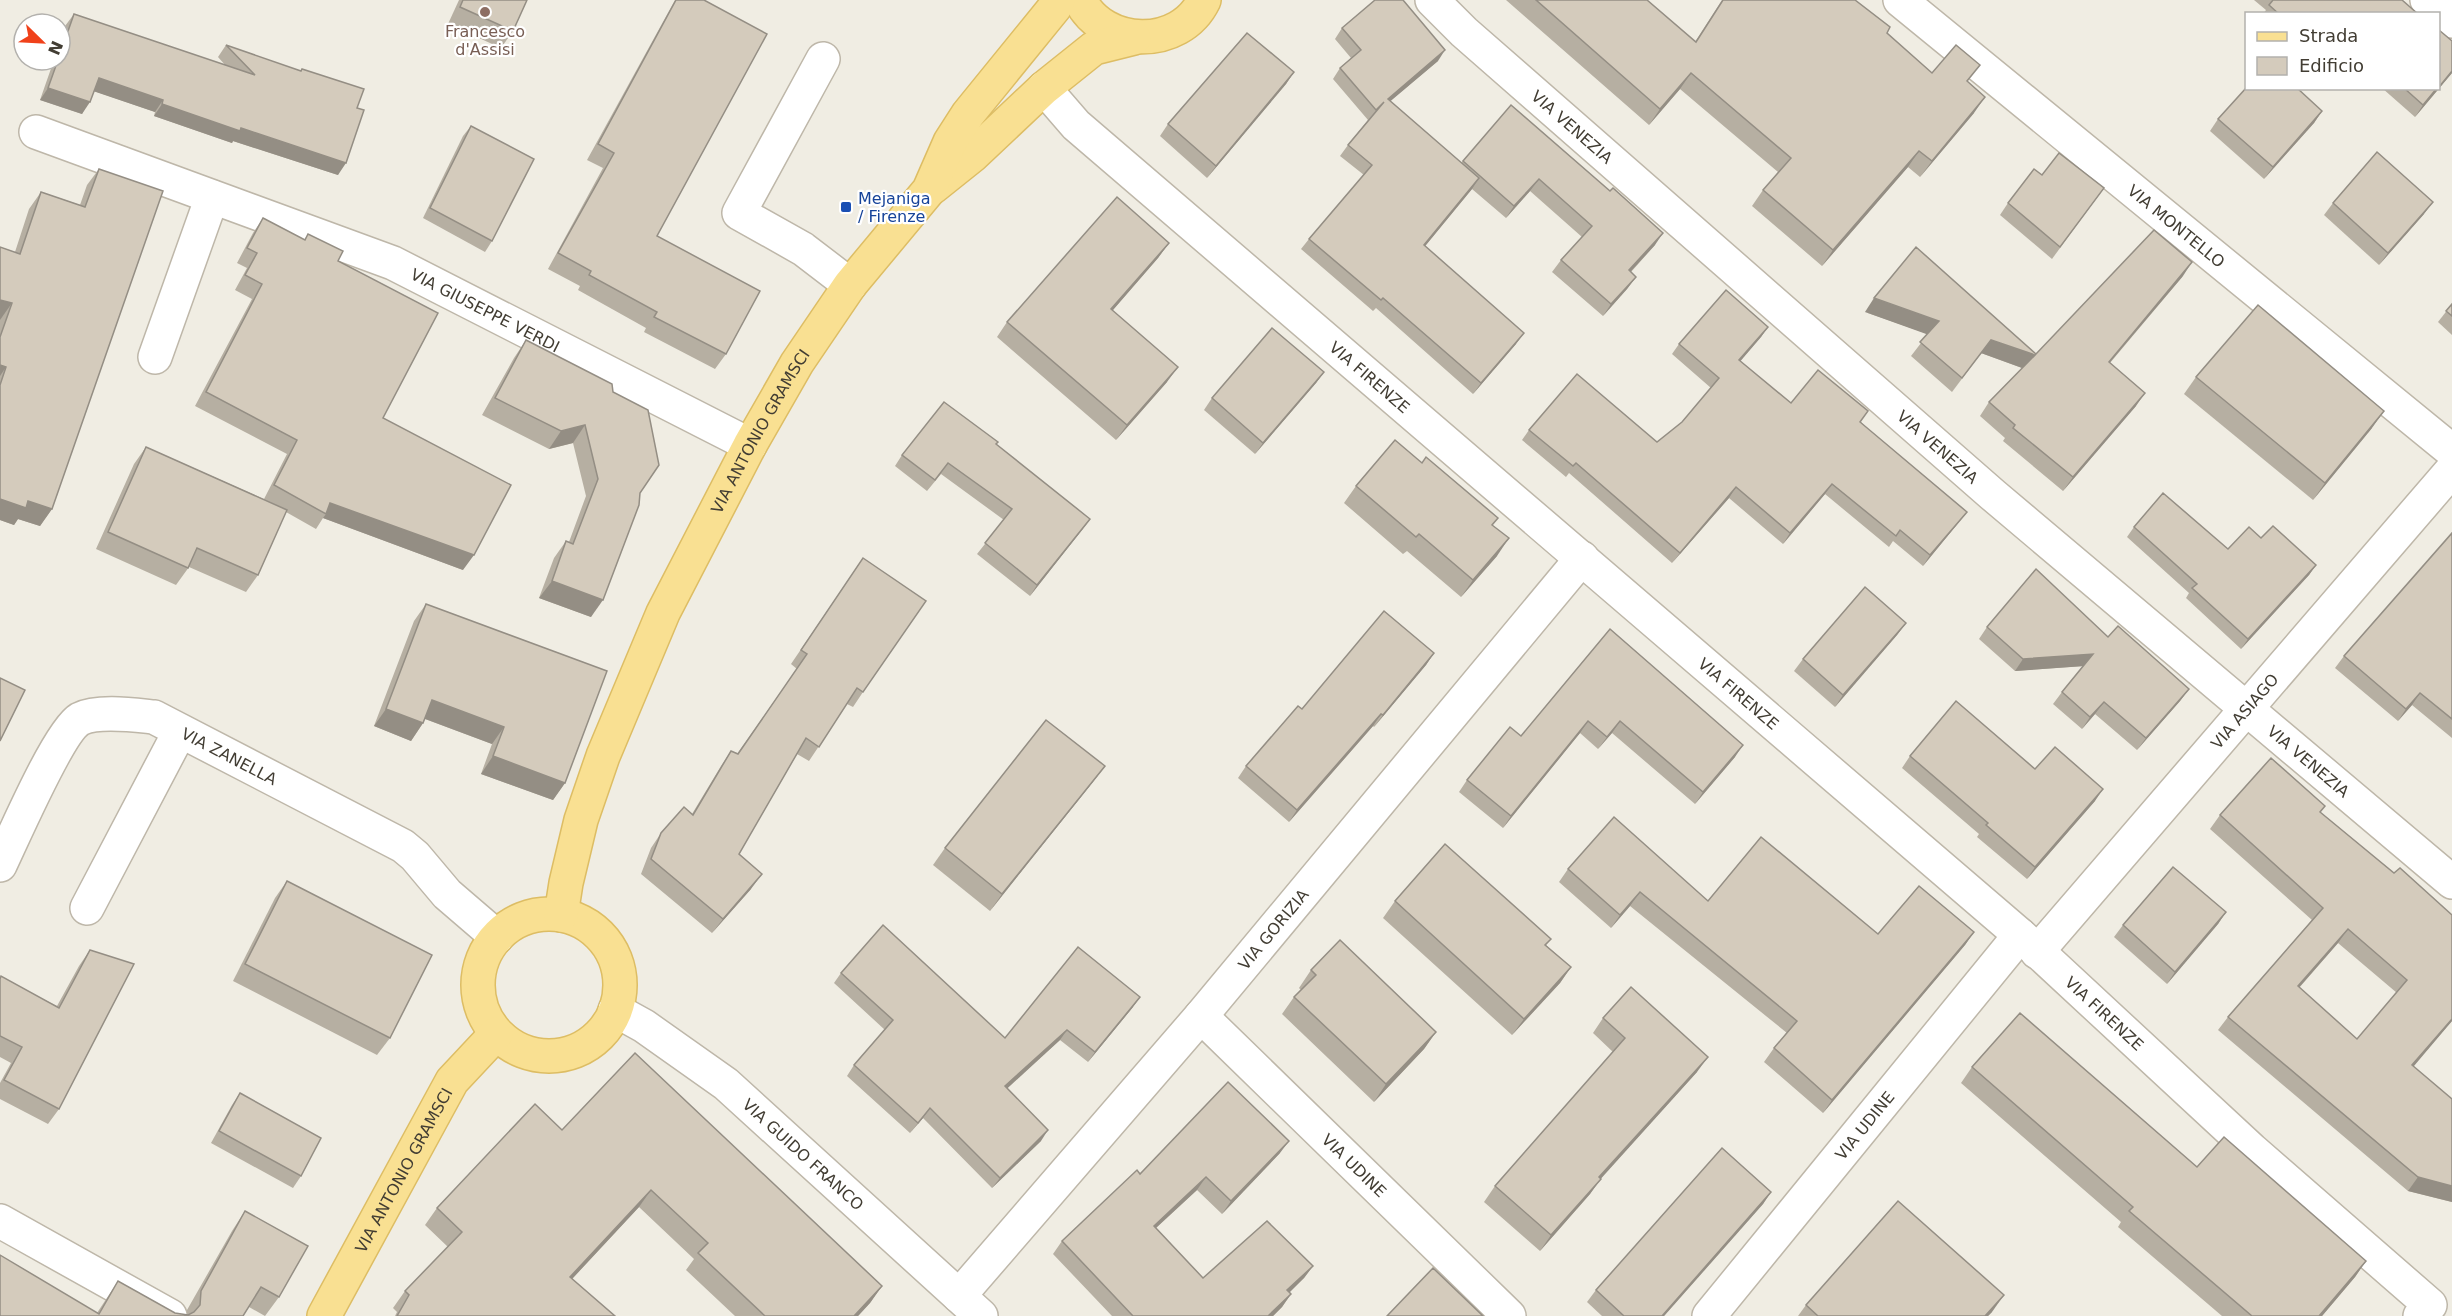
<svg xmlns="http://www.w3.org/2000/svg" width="2452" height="1316" font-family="'DejaVu Sans',sans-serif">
<rect width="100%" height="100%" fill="#f0ede3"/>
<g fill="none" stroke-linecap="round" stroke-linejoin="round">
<!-- minor casing -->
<g stroke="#beb7a9" stroke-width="36">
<g id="minor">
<path id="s1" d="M1432,0L1464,32L1993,495L2452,882"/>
<path id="s2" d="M1900,0L2452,451"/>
<polyline points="2427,0 2452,21"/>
<polyline points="823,59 739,213 803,249 850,285"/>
<path id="s3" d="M1044,88L1076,125L2020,935L2252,1150L2430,1305L2420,1316"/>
<path id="s4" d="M36,132L393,263L750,445"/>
<polyline points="155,357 212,197"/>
<path id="s5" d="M0,865C13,838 59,731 80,719C98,710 134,715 154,717L403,846L415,856L447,894L497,937"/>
<polyline points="87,908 180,731"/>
<path id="s6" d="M2037,952L2452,470"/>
<path id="s7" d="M615,1010L644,1026L726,1084L981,1316"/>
<path id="s8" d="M1201,1016L1509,1316"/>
<polyline points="0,1221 170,1316"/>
<path id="s9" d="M959,1296L1201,1016L1582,558"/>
<path id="s10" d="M1709,1316L2020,935"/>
</g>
</g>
<!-- major casing -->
<g stroke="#ddbd64" stroke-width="36">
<g id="major">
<path d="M1080,0C1104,48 1180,50 1204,0"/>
<polyline points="933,187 973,155 1044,88 1094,48 1134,38"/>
<circle cx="549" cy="985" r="71"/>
<path id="s11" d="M561,915L566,883L581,820L603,756L663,613L750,445L797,363L850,285L929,190L950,142L968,114L1055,7L1058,0"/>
<path id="s12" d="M324,1316L452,1081L496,1034"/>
</g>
</g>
<!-- minor -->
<use href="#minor" stroke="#fff" stroke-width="33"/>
<!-- major -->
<use href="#major" stroke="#f9e092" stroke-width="33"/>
</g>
<!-- wall -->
<g fill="#b6afa2" fill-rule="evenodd">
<polygon points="459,0 527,0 513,31 501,48 448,24"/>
<polygon points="675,0 704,0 657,236 726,354 715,369 644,332 646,328 578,290 580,286 548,269 603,168 587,160"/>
<polygon points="1506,0 1647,0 1695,42 1722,0 1855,0 1887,33 1932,73 1968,82 1974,113 1920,177 1908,167 1822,266 1752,206 1763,190 1778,172 1680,89 1649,125"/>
<polygon points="2254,0 2402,0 2418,14 2263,14 2266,10"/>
<polygon points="74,14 226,66 218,57 226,45 300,71 302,69 357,108 338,175 233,141 232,143 154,116 155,112 94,91 82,114 40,100 54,60 60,60 60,42 65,26"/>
<polygon points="1342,28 1438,61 1390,101 1461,163 1511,105 1655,245 1631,272 1636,277 1627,289 1603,316 1552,272 1561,260 1582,237 1530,191 1506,218 1472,189 1425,246 1516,344 1473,394 1376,308 1373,311 1301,249 1309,239 1364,175 1340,156 1348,145 1368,120 1333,79 1340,68 1351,58 1335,39"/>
<polygon points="2452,41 2452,73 2415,117 2382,88 2439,88"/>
<polygon points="1294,72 1286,84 1207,178 1160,136 1168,124"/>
<polygon points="2322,111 2314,123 2264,179 2210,131 2218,119"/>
<polygon points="471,126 492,241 485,252 423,218 463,136"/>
<polygon points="99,169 52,509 40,526 18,519 14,525 0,520 0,247 15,252 29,209 41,192 80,205 87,185"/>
<polygon points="2042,175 2104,188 2052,259 2000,215 2008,203"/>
<polygon points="2333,203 2424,214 2379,265 2324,215"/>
<polygon points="263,218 304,240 308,234 338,261 383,418 463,570 323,518 316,529 286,512 258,575 246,592 189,567 176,585 96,549 134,464 146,447 264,499 287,454 195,406 252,299 235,290 247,268 237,263 253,233"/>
<polygon points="1169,243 1158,258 1112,311 1167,382 1116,440 997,337 1007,322"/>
<polygon points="2183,276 2110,363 2136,406 2063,491 2003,441 2005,438 1980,416 1989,402 2022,368 1981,353 1952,392 1911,356 1928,334 1865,312 2036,354"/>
<polygon points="2452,304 2452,335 2438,322"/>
<polygon points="1768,327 1761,337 1740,361 1791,403 1861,422 1959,522 1923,566 1893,541 1889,547 1825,494 1783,544 1729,498 1672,563 1569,473 1566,477 1522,440 1529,430 1657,442 1682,422 1711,388 1672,354 1679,344"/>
<polygon points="526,340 640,493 591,617 539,598 554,558 566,541 569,542 586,496 573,443 549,449 482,415 514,358"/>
<polygon points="1324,372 1316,383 1255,454 1204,410 1212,398"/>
<polygon points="2196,377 2372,428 2313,500 2184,394"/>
<polygon points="996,444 1090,519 1030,596 977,554 1004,520 941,474 927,491 895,466 902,455"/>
<polygon points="1356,486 1493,525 1497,556 1461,597 1407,551 1403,554 1344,503"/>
<polygon points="2134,527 2228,549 2261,538 2316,565 2309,575 2241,649 2186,598 2189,593 2127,537"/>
<polygon points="2452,533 2452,738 2412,705 2398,721 2335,668 2344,656"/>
<polygon points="863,558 863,692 853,707 847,704 809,761 797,754 739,854 751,889 712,933 641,874 651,848 661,833 692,814 721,766 731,751 737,754 797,669 791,664"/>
<polygon points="426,604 565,783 553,800 481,774 492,744 425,719 423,723 411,741 374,726 414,621"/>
<polygon points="1906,623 1897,635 1835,707 1794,671 1803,659"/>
<polygon points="1987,627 2108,637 2189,689 2180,701 2137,750 2095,714 2082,729 2053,704 2062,692 2083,666 2015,671 1979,639"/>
<polygon points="1610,629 1735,757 1695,804 1612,733 1598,749 1580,733 1503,828 1459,792 1467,780 1521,736"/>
<polygon points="1434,653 1426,665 1374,727 1373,726 1289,822 1238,778 1246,766 1302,709"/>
<polygon points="1910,756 2035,769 2095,801 2027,879 1977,837 1979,834 1902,768"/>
<polygon points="1105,766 1092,783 990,911 933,865 945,848"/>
<path d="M2320,812L2394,873L2452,915V1021L2413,1066L2452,1202L2408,1191L2218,1030L2228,1017L2312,920L2210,829L2220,815ZM2338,943L2397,993L2357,1039L2299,988Z"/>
<polygon points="1568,869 1708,901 1878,934 1974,932 1965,945 1823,1113 1764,1062 1774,1048 1787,1033 1630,906 1611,928 1559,882"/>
<polygon points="287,881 390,1038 377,1055 233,981 275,898"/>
<polygon points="1395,901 1551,939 1546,945 1571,967 1560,983 1512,1035 1383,918"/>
<polygon points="2226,912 2218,924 2167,984 2114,937 2123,925"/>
<polygon points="90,950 59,1109 48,1124 0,1099 0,1083 11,1063 0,1057 0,978 57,1006 79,966"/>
<polygon points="1311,970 1436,1032 1424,1049 1374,1102 1282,1014 1294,997 1301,990 1299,988"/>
<polygon points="841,973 1005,1038 1133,1007 1088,1062 1060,1040 1007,1088 1041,1141 992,1188 923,1118 910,1133 847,1076 854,1065 885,1030 834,983"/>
<polygon points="1603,1018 1697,1072 1600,1179 1590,1194 1540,1251 1484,1202 1495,1186 1613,1052 1593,1033"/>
<polygon points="1972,1067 2197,1167 2366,1261 2355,1277 2322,1316 2222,1316 2118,1227 2121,1222 1961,1083"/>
<polygon points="240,1093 301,1176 293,1188 211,1143 232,1105"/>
<polygon points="562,1130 882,1286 870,1303 858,1316 735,1316 686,1270 694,1259 639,1207 572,1279 615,1316 395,1316 397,1312 393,1308 405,1291 448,1247 425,1225 437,1208"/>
<polygon points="1280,1153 1222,1214 1197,1190 1156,1228 1203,1278 1313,1266 1304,1278 1289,1292 1291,1294 1282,1307 1273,1316 1112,1316 1053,1254 1062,1241 1140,1174"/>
<polygon points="1771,1192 1763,1204 1664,1316 1602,1316 1587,1302 1596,1290"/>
<polygon points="245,1211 279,1297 265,1316 249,1307 243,1316 0,1316 97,1313 118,1281 175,1313 187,1315 187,1310 232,1231"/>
<polygon points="1806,1305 1992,1312 1988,1316 1798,1316"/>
</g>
<!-- shaded-wall -->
<g fill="#948e84">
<polygon points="1445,50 1438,61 1380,110 1388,99"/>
<polygon points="2452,71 2452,73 2415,117 2423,105 2437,88 2439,88 2439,87"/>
<polygon points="1294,72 1286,84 1207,178 1216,166"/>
<polygon points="1691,73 1680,89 1649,125 1660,109"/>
<polygon points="99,78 163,100 155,112 90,90"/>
<polygon points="48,88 90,102 82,114 40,100"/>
<polygon points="1985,97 1974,113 1920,177 1932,161"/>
<polygon points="162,104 241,128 346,163 338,175 233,141 232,143 154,116"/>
<polygon points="2322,111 2314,123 2264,179 2273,167"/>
<polygon points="1919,151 1908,167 1822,266 1833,250"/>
<polygon points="1479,178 1472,189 1417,256 1424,245"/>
<polygon points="1539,179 1530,191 1506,218 1514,206"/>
<polygon points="2433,202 2424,214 2379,265 2388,253"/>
<polygon points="1663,233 1655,245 1621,282 1629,270"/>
<polygon points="1169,243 1158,258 1100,325 1111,309"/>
<polygon points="2192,262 2183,276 2099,375 2109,362"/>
<polygon points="1636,277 1627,289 1603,316 1611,304"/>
<polygon points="1874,298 1939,321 1929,335 1865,312"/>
<polygon points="0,300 12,303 0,320"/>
<polygon points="1768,327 1761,337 1732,371 1739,360"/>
<polygon points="1524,333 1516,344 1473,394 1481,383"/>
<polygon points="1991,340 2035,355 2025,369 1981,353 1952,392"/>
<polygon points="0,365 6,367 0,376"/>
<polygon points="1178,367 1167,382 1116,440 1127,425"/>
<polygon points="1324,372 1316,383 1255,454 1263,443"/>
<polygon points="2145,393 2136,406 2063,491 2073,477"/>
<polygon points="2384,411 2372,428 2313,500 2325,483"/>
<polygon points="585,425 573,443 549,449 561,431"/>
<polygon points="1832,484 1825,494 1783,544 1790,533"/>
<polygon points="1736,487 1729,498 1672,563 1680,553"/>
<polygon points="0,499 28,501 52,509 40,526 18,519 14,525 0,520"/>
<polygon points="330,503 474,555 463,570 323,518 326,514"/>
<polygon points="1967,512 1959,522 1923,566 1930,555"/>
<polygon points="1090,519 1082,530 1030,596 1037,585"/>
<polygon points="1509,538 1497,556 1461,597 1473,580"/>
<polygon points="2316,565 2309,575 2241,649 2248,639"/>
<polygon points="552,581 603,600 591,617 539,598"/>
<polygon points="1906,623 1897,635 1835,707 1843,695"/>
<polygon points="1434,653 1426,665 1374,727 1383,715"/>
<polygon points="2093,654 2085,666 2015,671 2023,659"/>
<polygon points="2189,689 2180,701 2137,750 2146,738"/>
<polygon points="2420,693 2412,705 2398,721 2406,709"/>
<polygon points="432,700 504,727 492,744 420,717"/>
<polygon points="2104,702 2095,714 2082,729 2090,717"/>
<polygon points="386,709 423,723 411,741 374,726"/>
<polygon points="1381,714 1373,726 1289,822 1297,810"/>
<polygon points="1588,721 1580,733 1503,828 1511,816"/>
<polygon points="1620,721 1612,733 1598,749 1607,737"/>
<polygon points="1743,745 1735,757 1695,804 1703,792"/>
<polygon points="493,756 565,783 553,800 481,774"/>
<polygon points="1105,766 1092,783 990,911 1002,894"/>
<polygon points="2103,789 2095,801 2027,879 2035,867"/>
<polygon points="762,874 751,889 712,933 723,919"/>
<polygon points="1640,892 1630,906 1611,928 1620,915"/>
<polygon points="2226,912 2218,924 2167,984 2175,972"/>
<polygon points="2348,929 2338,943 2288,1000 2298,986"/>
<polygon points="1974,932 1965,945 1823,1113 1832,1100"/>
<polygon points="1571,967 1560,983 1512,1035 1524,1019"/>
<polygon points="1140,997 1133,1007 1088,1062 1095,1052"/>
<polygon points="2452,1019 2452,1021 2403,1079 2412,1065"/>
<polygon points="1067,1030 1060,1040 998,1097 1005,1086"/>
<polygon points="1436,1032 1424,1049 1374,1102 1386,1084"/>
<polygon points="1708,1057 1697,1072 1588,1193 1599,1177"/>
<polygon points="930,1108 923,1118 910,1133"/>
<polygon points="1048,1130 1041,1141 992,1188 1000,1178"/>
<polygon points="1289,1141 1280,1153 1222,1214 1231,1201"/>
<polygon points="1206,1177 1197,1190 1145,1238 1154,1226"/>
<polygon points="2418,1177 2452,1186 2452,1202 2408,1191"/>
<polygon points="1601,1179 1590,1194 1540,1251 1551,1235"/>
<polygon points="651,1190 639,1207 558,1294 570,1277"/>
<polygon points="1771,1192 1763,1204 1664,1316 1662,1316"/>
<polygon points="2366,1261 2355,1277 2322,1316 2319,1316"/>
<polygon points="1313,1266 1304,1278 1279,1303 1287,1290"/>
<polygon points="882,1286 870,1303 858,1316 854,1316"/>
<polygon points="1291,1294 1282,1307 1273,1316 1268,1316"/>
<polygon points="2004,1295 1992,1312 1988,1316 1985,1316"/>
</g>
<!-- building -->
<g fill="#d4cbbc" stroke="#948e84" stroke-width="1.5" fill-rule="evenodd">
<polygon points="463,0 527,0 513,31 460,7"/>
<polygon points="676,0 704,0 767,34 657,236 760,291 726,354 654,317 657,312 589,275 591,271 558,253 614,153 598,144"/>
<polygon points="1375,0 1403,0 1445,50 1388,99 1479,178 1424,245 1524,333 1481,383 1383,298 1381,300 1309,239 1372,165 1348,145 1384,102 1376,110 1340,68 1361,50 1342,28"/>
<polygon points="1536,0 1647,0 1696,42 1723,0 1855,0 1890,27 1887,33 1932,73 1956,45 1980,65 1967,81 1985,97 1932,161 1919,151 1833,250 1763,190 1791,158 1691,73 1660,109"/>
<polygon points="2273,0 2402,0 2418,14 2279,14 2269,5"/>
<polygon points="74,14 255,75 226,45 301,71 302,69 364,89 357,108 364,110 346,163 241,128 240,131 162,104 163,100 99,78 90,102 48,88 58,60 60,60 60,54"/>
<polygon points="2439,30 2452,41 2452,71 2439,87"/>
<polygon points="1247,33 1294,72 1216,166 1168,124"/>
<polygon points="2247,87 2247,88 2297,88 2322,111 2273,167 2218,119"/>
<polygon points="2404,88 2437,88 2423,105"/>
<polygon points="1511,105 1610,191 1613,188 1663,233 1629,270 1636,277 1611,304 1561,260 1592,226 1539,179 1514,206 1463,161"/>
<polygon points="471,126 534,159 492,241 430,208"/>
<polygon points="2377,152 2433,202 2388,253 2333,203"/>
<polygon points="2059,153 2104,188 2060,247 2008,203 2034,169 2042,175"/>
<polygon points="99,169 163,191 52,509 28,501 26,508 0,499 0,385 6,367 0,365 0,337 12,303 0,300 0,247 20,254 41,192 85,207"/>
<polygon points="1117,197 1169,243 1111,309 1178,367 1127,425 1007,322"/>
<polygon points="263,218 305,240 308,234 343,251 338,261 438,313 383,418 511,485 474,555 330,503 326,514 274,485 297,440 206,392 262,284 245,275 257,253 247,248"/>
<polygon points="2154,230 2192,262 2109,362 2145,393 2073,477 2013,428 2015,425 1989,402 2035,355 1991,340 1962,378 1920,342 1939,321 1874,298 1916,247 2036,354"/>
<polygon points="1726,290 1768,327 1739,360 1791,403 1818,370 1868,411 1860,422 1967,512 1930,555 1900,530 1896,536 1832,484 1790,533 1736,487 1680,553 1576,463 1573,466 1529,430 1577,374 1657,442 1682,422 1719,378 1679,344"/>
<polygon points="2452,304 2452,316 2446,311"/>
<polygon points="2258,305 2384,411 2325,483 2196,377"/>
<polygon points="1272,328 1324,372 1263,443 1212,398"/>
<polygon points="526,340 612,384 613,392 648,410 659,465 640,493 639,505 603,600 552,581 566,541 573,544 598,479 585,425 561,431 495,398"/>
<polygon points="944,402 998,442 996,444 1090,519 1037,585 985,543 1012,509 948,463 935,480 902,455"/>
<polygon points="1395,440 1422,463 1426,457 1498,518 1492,525 1509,538 1473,580 1419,534 1416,537 1356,486"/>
<polygon points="146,447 287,510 258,575 197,548 188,568 108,532"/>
<polygon points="2163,493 2228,549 2249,527 2261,538 2273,526 2316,565 2248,639 2192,588 2197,584 2134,527"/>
<polygon points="2452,533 2452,719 2420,693 2406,709 2344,656"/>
<polygon points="863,558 926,601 863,692 857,688 819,747 806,738 739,854 762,874 723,919 651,859 661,833 684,807 693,815 731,751 738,754 807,654 801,650"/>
<polygon points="2036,569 2108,637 2118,626 2189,689 2146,738 2104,702 2090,717 2062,692 2093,654 2023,659 1987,627"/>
<polygon points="1865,587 1906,623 1843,695 1803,659"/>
<polygon points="426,604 607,671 565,783 493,756 504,727 432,700 423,723 386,709"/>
<polygon points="1384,611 1434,653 1383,715 1381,714 1297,810 1246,766 1298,706 1302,709"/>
<polygon points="1610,629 1743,745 1703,792 1620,721 1607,737 1588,721 1511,816 1467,780 1510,727 1521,736"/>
<polygon points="0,678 25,690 0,741"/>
<polygon points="1956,701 2035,769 2055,747 2103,789 2035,867 1986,825 1988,823 1910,756"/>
<polygon points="1046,720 1105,766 1002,894 945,848"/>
<path d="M2271,758L2325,806L2320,812L2394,873L2400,868L2452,915V1019L2412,1065L2452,1099V1186L2418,1177L2228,1017L2323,908L2220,815ZM2348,929L2407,980L2357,1039L2298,986Z"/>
<polygon points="1614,817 1708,901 1761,837 1878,934 1919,886 1974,932 1832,1100 1774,1048 1797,1021 1640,892 1620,915 1568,869"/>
<polygon points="1445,844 1551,939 1545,945 1571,967 1524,1019 1395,901"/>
<polygon points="2173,867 2226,912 2175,972 2123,925"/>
<polygon points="287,881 432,955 390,1038 245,964"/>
<polygon points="883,925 1005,1038 1078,947 1140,997 1095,1052 1067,1030 1005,1086 1048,1130 1000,1178 930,1108 918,1123 854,1065 893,1020 841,973"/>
<polygon points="1340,940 1436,1032 1386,1084 1294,997 1316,975 1311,970"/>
<polygon points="90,950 134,964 59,1109 4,1080 22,1047 0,1036 0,979 1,976 59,1008"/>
<polygon points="1631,987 1708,1057 1599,1177 1601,1179 1551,1235 1495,1186 1625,1038 1603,1018"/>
<polygon points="2020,1013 2197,1167 2224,1137 2366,1261 2319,1316 2252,1316 2129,1211 2133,1207 1972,1067"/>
<polygon points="635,1053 882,1286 854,1316 765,1316 698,1253 708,1243 651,1190 570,1277 615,1316 397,1316 409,1295 405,1291 462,1232 437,1208 535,1104 562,1130"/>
<polygon points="1228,1082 1289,1141 1231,1201 1206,1177 1154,1226 1203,1278 1267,1221 1313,1266 1287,1290 1291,1294 1268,1316 1133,1316 1062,1241 1137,1170 1140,1174"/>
<polygon points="240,1093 321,1138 301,1176 219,1131"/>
<polygon points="1722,1148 1771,1192 1662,1316 1624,1316 1596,1290"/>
<polygon points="1898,1201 2004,1295 1985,1316 1818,1316 1806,1305"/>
<polygon points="245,1211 308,1246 279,1297 261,1287 243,1316 0,1316 0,1255 99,1314 118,1281 175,1313 188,1315 194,1312 200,1305 201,1291"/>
<polygon points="1433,1268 1483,1316 1387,1316"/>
</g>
<!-- markers -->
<circle fill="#8d6e63" stroke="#fff" stroke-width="2" cx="485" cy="12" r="6"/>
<rect fill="#1a4fb4" stroke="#fff" stroke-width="2" x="840" y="201" width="12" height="12" rx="3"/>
<g text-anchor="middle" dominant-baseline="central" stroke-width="4.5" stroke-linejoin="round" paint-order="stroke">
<!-- education labels -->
<g font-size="16" fill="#785e54" stroke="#fff">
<text x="485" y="31">Francesco<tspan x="485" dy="18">d'Assisi</tspan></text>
</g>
<!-- street labels -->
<g font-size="16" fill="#423d33" stroke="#fff">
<text stroke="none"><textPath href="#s1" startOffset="189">VIA VENEZIA</textPath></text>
<text stroke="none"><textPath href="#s2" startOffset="357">VIA MONTELLO</textPath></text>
<text stroke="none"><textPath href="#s4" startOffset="484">VIA GIUSEPPE VERDI</textPath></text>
<text stroke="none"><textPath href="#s3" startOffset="436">VIA FIRENZE</textPath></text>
<text stroke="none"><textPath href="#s11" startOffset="526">VIA ANTONIO GRAMSCI</textPath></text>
<text stroke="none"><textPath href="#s1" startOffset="675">VIA VENEZIA</textPath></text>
<text stroke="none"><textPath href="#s3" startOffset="922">VIA FIRENZE</textPath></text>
<text stroke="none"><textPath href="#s6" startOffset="318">VIA ASIAGO</textPath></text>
<text stroke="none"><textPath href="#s5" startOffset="327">VIA ZANELLA</textPath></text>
<text stroke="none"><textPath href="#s1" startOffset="1161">VIA VENEZIA</textPath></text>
<text stroke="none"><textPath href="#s9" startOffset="483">VIA GORIZIA</textPath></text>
<text stroke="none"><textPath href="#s3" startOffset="1408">VIA FIRENZE</textPath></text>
<text stroke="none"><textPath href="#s10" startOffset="246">VIA UDINE</textPath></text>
<text stroke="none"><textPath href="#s7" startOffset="238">VIA GUIDO FRANCO</textPath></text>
<text stroke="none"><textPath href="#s8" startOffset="214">VIA UDINE</textPath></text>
<text stroke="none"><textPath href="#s12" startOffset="166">VIA ANTONIO GRAMSCI</textPath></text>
</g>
<!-- transit labels -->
<g font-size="16" fill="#164399" stroke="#fff" text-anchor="start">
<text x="858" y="198">Mejaniga<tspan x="858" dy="18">/ Firenze</tspan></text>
</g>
</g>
<!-- legend -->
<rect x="2245" y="12" width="195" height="78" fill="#ffffff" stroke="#b3b1ad" stroke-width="1.5"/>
<rect x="2257" y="32" width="30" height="9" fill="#f9e092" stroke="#b3b1ad" stroke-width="1.5"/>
<text x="2299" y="42" font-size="18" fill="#423d33">Strada</text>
<rect x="2257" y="57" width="30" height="18" fill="#d4cbbc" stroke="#b3b1ad" stroke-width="1.5"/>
<text x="2299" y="72" font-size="18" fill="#423d33">Edificio</text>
<!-- north arrow -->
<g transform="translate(42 42) rotate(114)"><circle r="28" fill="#ffffff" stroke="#b3b1ad" stroke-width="1.5"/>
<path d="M0-4.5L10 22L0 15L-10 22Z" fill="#f0411a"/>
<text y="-9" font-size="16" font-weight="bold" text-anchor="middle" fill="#423d33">N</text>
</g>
</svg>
